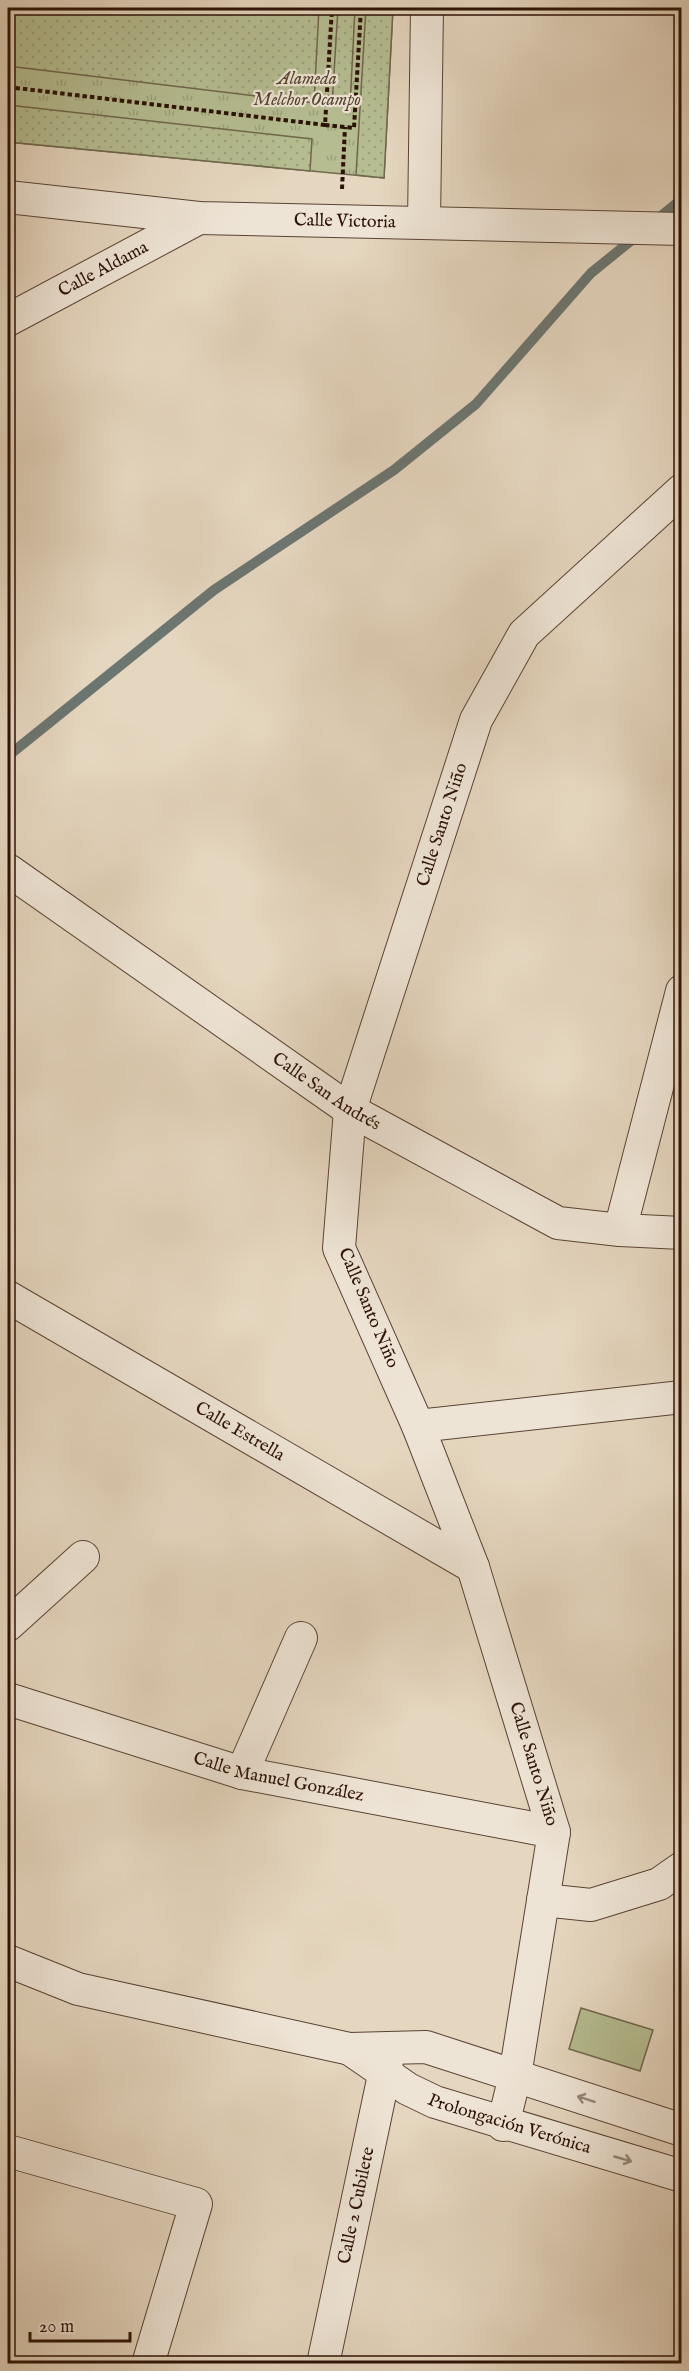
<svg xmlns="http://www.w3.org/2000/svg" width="689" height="2371" font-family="'IM FELL English',serif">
<defs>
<pattern id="grass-tufts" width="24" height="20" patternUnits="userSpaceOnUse" patternTransform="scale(1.5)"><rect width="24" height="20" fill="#b5bd91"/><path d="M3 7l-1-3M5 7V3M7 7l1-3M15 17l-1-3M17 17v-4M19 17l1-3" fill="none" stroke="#9ca17c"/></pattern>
<pattern id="garden-dots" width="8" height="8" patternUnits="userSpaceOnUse" patternTransform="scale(1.5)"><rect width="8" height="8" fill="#b5bd91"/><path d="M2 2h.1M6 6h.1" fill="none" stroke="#9ca17c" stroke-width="1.8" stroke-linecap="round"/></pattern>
</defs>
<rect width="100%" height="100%" fill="#e5d6bf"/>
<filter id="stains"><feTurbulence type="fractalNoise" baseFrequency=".00333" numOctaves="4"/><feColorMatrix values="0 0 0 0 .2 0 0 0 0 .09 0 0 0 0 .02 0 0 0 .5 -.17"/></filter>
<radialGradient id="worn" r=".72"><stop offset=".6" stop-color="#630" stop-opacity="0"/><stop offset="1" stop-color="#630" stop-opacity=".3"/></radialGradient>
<!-- grass -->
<polygon fill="url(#grass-tufts)" stroke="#70684c" stroke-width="1.5" points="8,8 393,8 384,178 8,142"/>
<!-- garden -->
<g fill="url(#garden-dots)" stroke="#70684c" stroke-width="1.5">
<polygon points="8,8 319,8 314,103 8,66"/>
<polygon points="338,8 355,8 350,107 332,105"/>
<polygon points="366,8 393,8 384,178 356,175"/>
<polygon points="8,105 312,139 310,171 8,142"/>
</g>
<!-- pitch -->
<polygon fill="#b5bd91" stroke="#70684c" stroke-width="1.5" points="581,2008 653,2030 640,2071 569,2049"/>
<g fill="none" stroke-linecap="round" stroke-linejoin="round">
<!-- stream -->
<g stroke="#6c7671" stroke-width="10">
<polyline points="655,221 682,199"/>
<polyline points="8,756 214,590 394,470 476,404 591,273 638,235"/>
</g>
<!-- street casing -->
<g stroke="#5a4334" stroke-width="34">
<g id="street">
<path id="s1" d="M8,197L199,218L682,229"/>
<polyline points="424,222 427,8"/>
<path id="s2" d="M8,320L199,218"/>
<path id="s3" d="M8,870L350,1110L558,1223L620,1230L682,1233"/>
<polyline points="620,1230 682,991"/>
<path id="s4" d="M8,1297L473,1567"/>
<polyline points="418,1426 682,1397"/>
<polyline points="8,1625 83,1557"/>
<path id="s5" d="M8,1699L242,1773L554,1832"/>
<polyline points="242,1773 301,1638"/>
<polyline points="543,1900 591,1905 659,1884 682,1868"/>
<polyline points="8,1961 78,1989 350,2049 426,2047 682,2130"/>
<path id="s6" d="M350,2049L408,2089L435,2102L682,2176"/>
<path id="s7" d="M503,2125L515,2076L554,1832L473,1567L418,1426L339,1248L350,1110L476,720L524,634L682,490"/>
<polyline points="8,2151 196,2204 148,2364"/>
<path id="s8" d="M323,2364L388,2056"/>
</g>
</g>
<!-- path -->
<g stroke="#2c1206" stroke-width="4" stroke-dasharray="4.5 3" stroke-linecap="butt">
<polyline points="8,87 325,125 332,8"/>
<polyline points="325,125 354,128 361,8"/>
<polyline points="342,189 345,127"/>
</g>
<!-- street -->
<use href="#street" stroke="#eee4d5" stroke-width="32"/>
</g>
<!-- one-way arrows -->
<defs><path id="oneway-shaft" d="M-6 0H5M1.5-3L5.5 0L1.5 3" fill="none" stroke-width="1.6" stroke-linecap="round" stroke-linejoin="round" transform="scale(1.5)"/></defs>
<g stroke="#978678">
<use href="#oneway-shaft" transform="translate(586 2099) rotate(-162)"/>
<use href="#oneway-shaft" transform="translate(623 2159) rotate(16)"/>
</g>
<g text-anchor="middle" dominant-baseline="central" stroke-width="4.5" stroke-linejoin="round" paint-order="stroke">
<!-- park labels -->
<g font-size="18" font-style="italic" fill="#554530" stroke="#eee4d5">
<text x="307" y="79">Alameda<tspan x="307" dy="21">Melchor Ocampo</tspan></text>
</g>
<!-- street labels -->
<g font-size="18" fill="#2c1206" stroke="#eee4d5">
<text stroke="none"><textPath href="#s1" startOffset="338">Calle Victoria</textPath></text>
<text stroke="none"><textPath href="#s2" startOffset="108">Calle Aldama</textPath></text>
<text stroke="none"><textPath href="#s7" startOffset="1359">Calle Santo Niño</textPath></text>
<text stroke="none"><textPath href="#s3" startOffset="388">Calle San Andrés</textPath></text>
<text transform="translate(368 1308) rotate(67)">Calle Santo Niño</text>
<text stroke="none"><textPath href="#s4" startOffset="268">Calle Estrella</textPath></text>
<text transform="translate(533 1764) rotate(73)">Calle Santo Niño</text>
<text stroke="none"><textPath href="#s5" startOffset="282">Calle Manuel González</textPath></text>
<text stroke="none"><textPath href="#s6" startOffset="178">Prolongación Verónica</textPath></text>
<text stroke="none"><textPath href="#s8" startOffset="162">Calle 2 Cubilete</textPath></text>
</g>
</g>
<!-- margin -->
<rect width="689" height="2371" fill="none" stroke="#e5d6bf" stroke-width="30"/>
<rect x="9" y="9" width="671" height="2353" fill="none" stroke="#2c1206" stroke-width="3"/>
<rect x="15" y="15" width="659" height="2341" fill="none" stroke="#2c1206" stroke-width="1.5"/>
<!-- scale -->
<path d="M30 2332v9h100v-9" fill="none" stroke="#2c1206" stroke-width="3"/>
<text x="39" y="2332" font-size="18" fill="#2c1206" stroke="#eee4d5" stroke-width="4.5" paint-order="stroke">20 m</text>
<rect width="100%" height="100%" filter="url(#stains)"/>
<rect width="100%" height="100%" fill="url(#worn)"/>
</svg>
